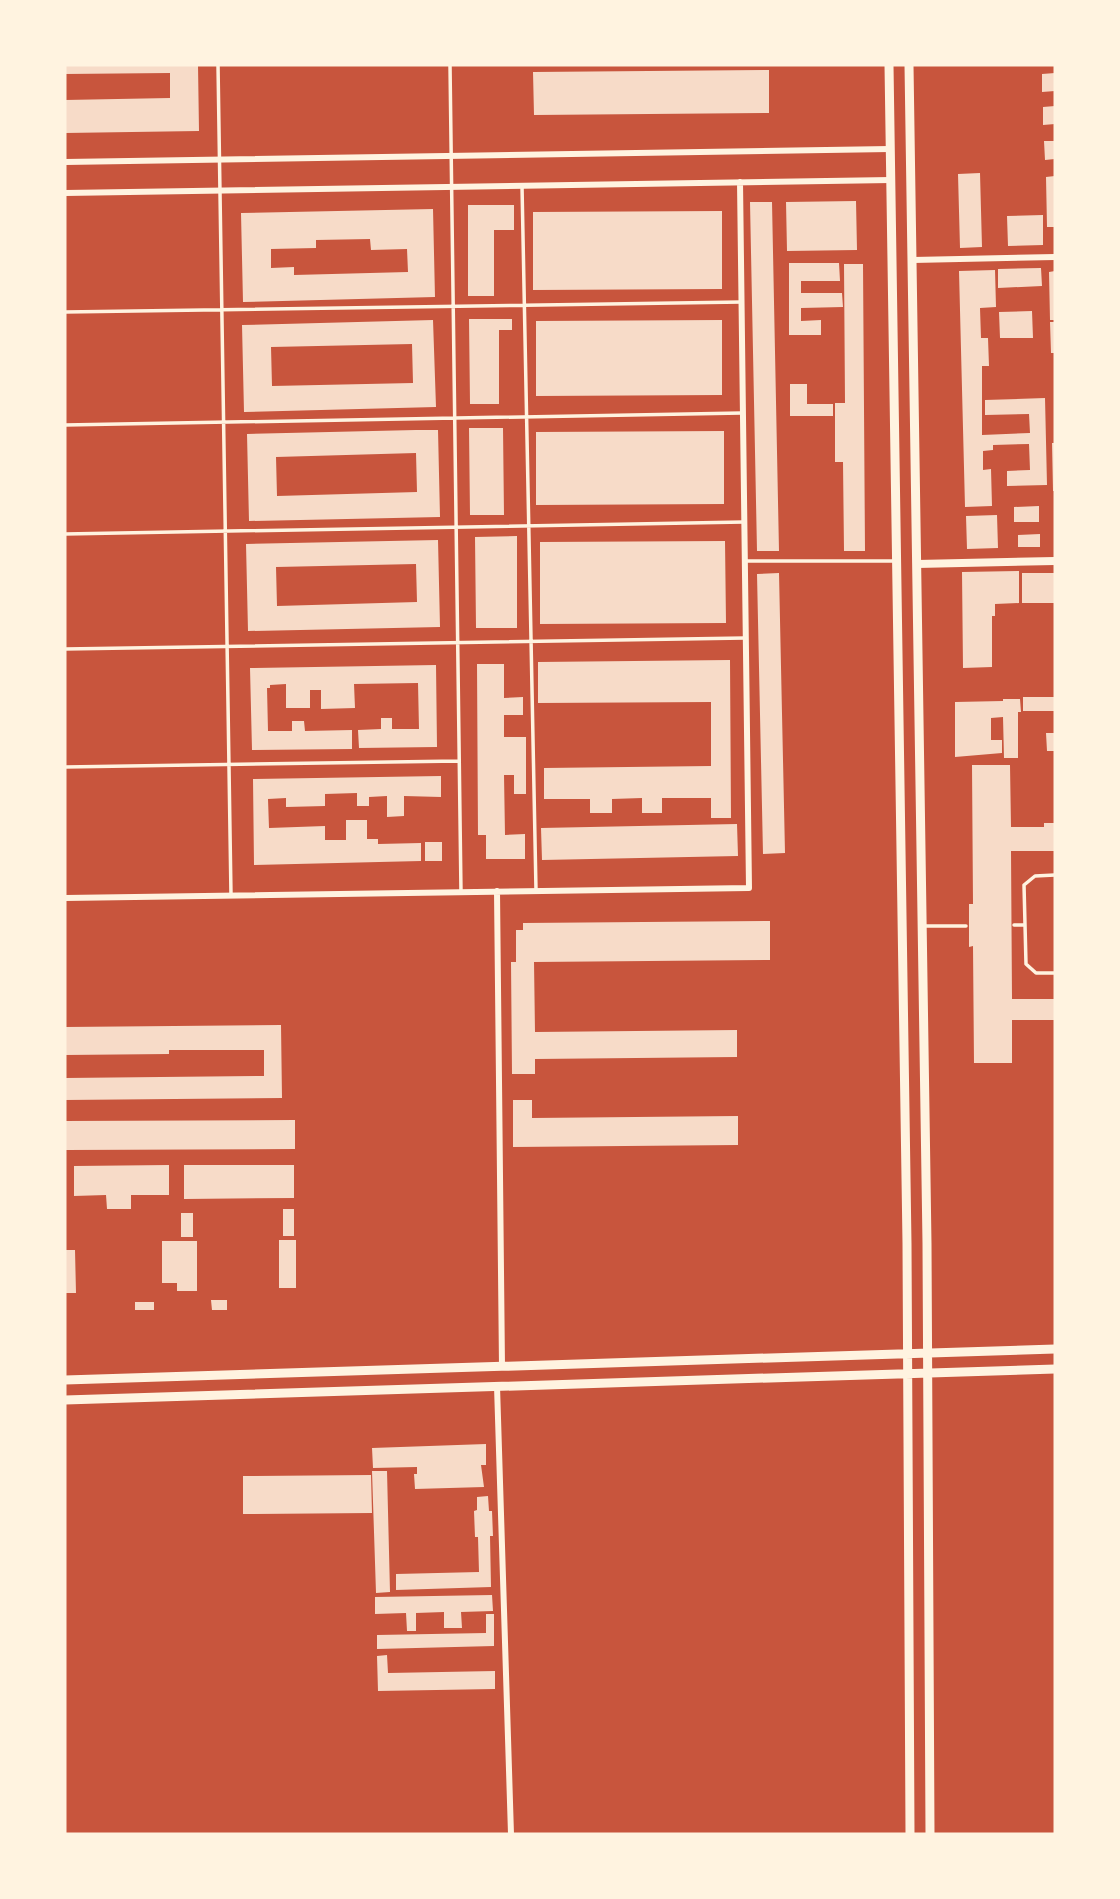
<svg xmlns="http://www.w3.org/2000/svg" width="1120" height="1899" viewBox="0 0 1120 1899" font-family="Helvetica,sans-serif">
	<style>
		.building { fill: #f7dbc8; fill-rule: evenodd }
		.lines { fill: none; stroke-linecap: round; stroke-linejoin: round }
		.service { stroke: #fff3e0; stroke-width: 3.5 }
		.minor { stroke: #fff3e0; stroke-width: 6 }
		.tertiary { stroke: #fff3e0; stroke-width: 8 }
		.secondary { stroke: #fff3e0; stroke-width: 9 }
	</style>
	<rect width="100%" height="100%" fill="#c8553d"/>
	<path class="building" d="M65,65H198L199,131L65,133V100L170,98V73L65,74Z
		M769,70V113L534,115L533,72Z
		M1055,73V91L1042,92V74Z
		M1055,106V124L1043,125V107Z
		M1044,141H1055V159L1045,160Z
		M980,173L982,247L960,248L958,174Z
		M1055,176V227H1047L1046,177Z
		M856,201L857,250L787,251L786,202Z
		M750,202H772L779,551H757Z
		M468,205H514V230H494V296H468Z
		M433,209L435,297L243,302L241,213ZM370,239L371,250L407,249L408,272L294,275V267L271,268V249L316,248V240Z
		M722,211V289L533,290V212Z
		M1043,215V245L1008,246L1007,216Z
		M789,263H839L840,281H801V293H842L843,307L801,308V321L821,320V335H789Z
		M844,264H863L865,551H844L843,462H835V403H845Z
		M1041,268L1042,286L998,288V269Z
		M995,270L996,307L980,308L981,338H988L989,366H982V435L1030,433L1029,414L985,415V400L1045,398L1047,485L1007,486V471L1030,470L1029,444L993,445V450L983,451V470L991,469L992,506L965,507L959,271Z
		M1055,271V320H1050L1049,272Z
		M1032,311L1033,338H1000L999,312Z
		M469,319H512V330H499V404H470Z
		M433,320L436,407L244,412L242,325ZM412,344L413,383L272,386L271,347Z
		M722,320V395L536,396V321Z
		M1050,322H1055V353H1051Z
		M790,384H807V404H833V416H790Z
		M469,428H503L504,515H470Z
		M416,430H438L440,517L249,521L247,434ZM416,453L417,492L277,496L276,457Z
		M724,431V504L536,505V432Z
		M1052,443H1055V491H1053Z
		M1039,506V522H1014V507Z
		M997,515L998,548L967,549L966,516Z
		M1040,534V547H1018V535Z
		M517,536V628H476L475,537Z
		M438,540L440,627L248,631L246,544ZM416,564L417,602L277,606L276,567Z
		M725,541L726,623L540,624V542Z
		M1019,571V603L995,604V616H992V667L963,668L962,572Z
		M779,573L785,853L763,854L757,574Z
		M1022,573H1055V603H1022Z
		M730,660L731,818H711V798H662V813H642V798L612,799V813H590V799H544V768L711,766V702L538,703V662Z
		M477,664H504V698L523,697V715H504V737H526V794H514V775H504L505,835L525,834V859H486V835H478Z
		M436,665L437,747L359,748L358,730L381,729V718H392V729H419L418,683L354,684L355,708L321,709V690H310V708H286V684L270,685V688H267L268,731H292V721H304L305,731L352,730V749L252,750L250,668Z
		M1023,697H1055V711H1023Z
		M1003,699H1020L1021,712H1018V758H1004L1003,717L991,718V740H1002V753L955,757V702L1003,701Z
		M1046,733H1055V751H1047Z
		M972,765H1010L1011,827H1044V823H1055V851H1011L1012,999H1055V1020H1012V1063H974L973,946L969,947V904H973Z
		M441,776V797L404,796V816L387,817V796L369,797V806H357V793L325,794V806L286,807V798L268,799L269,828L325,826V840H346V820H367V839H378V844L421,843V861L254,865L253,779Z
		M737,824L738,856L542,860L541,828Z
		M425,842H442V861H425Z
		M770,921V960L534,962L535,1032L737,1030V1057L535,1059V1074H512L511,962H516V930H523V923Z
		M281,1025L282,1098L65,1100V1078L264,1076V1050H169V1054L65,1055V1027Z
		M513,1100H532V1118L738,1116V1145L513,1147Z
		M295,1120V1149L65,1150V1121Z
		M169,1165V1195H131V1209H107L106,1195L74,1196V1166Z
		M184,1165H294V1198L184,1199Z
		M283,1209H294V1236H283Z
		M181,1213H193V1237H181Z
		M279,1240H296V1288H279Z
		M162,1241H197V1291H177V1283H162Z
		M65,1250H75L76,1293H65Z
		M211,1300H227V1310H212Z
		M135,1302H154V1310H135Z
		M486,1444V1465H481L484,1487L415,1489L414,1474H417V1467L373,1468L372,1448Z
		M372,1471H387L390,1592L376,1593Z
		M371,1475L372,1513L243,1514V1476Z
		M488,1496L489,1511H492L493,1536H490L491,1587L396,1590V1574L479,1572L478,1537H475L474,1511L477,1510V1497Z
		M492,1595L493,1611L461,1612L462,1628H444V1612L416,1613V1631H407L406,1613L375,1614V1597Z
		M486,1614H494V1646L377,1649V1635L486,1633Z
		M387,1655L388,1673L495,1671V1689L378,1691L377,1656Z"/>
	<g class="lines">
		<path class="service" d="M218,65L231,895
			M450,65L461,892
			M522,186L536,890
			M65,312L742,302
			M65,425L742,413
			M65,534L744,522
			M745,561H897
			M65,649L745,638
			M65,767L459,761
			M1055,875L1035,876L1024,885L1026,964L1036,973H1055
			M1014,925H1025
			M923,926H966"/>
		<path class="minor" d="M65,162L890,149
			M65,193L891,180
			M913,260L1055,257
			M497,891L502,1367
			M65,898L749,888L740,182
			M497,1386L511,1834"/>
		<path class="tertiary" d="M917,564L1055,561"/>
		<path class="secondary" d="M889,65L907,1243L910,1834
			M909,65L927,1243L930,1834
			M65,1380L1055,1349
			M65,1400L1055,1369"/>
	</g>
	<rect width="1120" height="1899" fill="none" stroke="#fff3e0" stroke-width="133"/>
</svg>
